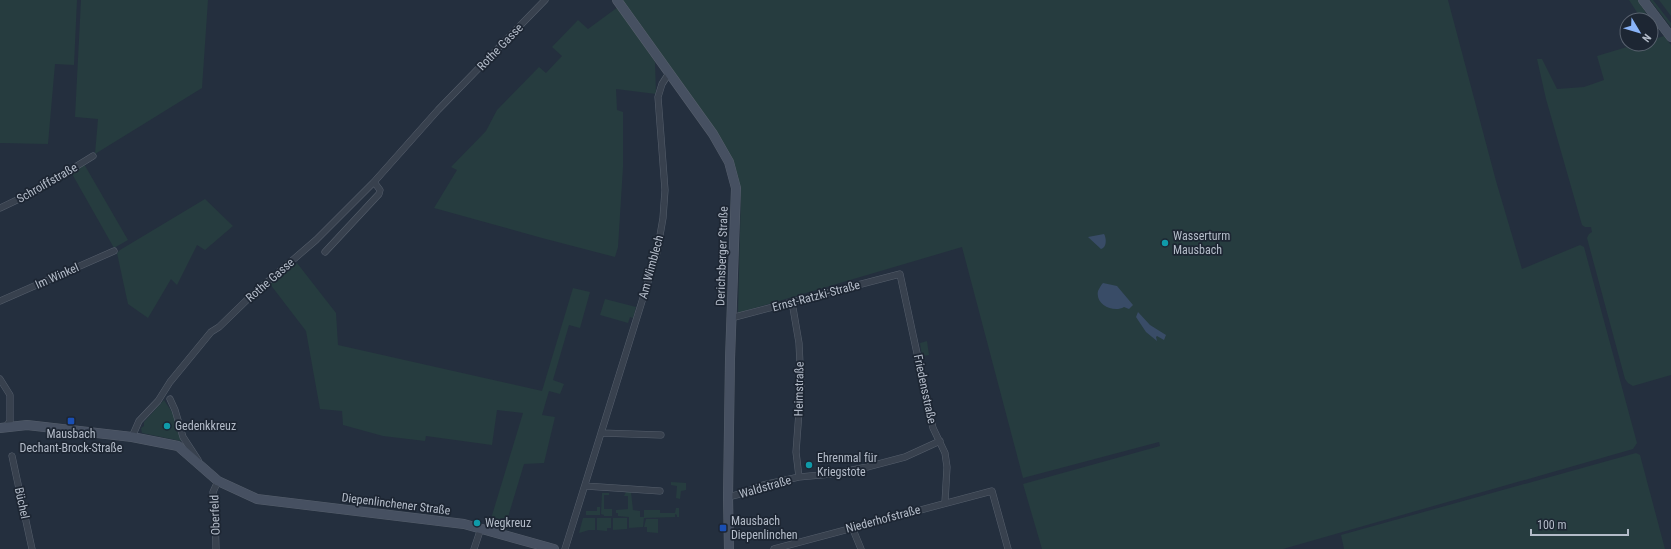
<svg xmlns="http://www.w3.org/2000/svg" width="1671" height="549" viewBox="0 0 1671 549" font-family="'Roboto Condensed',sans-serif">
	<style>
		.green { fill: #263c3f }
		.water { fill: #394c67 }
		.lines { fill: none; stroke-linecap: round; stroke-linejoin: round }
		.street-casing { stroke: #565f6c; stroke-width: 7 }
		.secondary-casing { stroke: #565f6c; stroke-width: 10 }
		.street { stroke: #38414e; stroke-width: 6 }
		.secondary { stroke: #465061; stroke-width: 9 }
		.culture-dot { fill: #0f9aa8; stroke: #1d2633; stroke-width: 1.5 }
		.transit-dot { fill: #1a4fb4; stroke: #1d2633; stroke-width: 1.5 }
		.labels { text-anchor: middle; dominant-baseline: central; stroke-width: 3.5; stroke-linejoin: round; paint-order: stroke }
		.street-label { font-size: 12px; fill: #b4bcc9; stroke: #1d2633 }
		.poi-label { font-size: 12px; fill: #b4bcc9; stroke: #1d2633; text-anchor: start }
	</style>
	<rect width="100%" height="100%" fill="#242f3e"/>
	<path class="green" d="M0,0H77L74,65L55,64L48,144L0,143Z
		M81,0H208L202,88L95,154L98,119L75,117Z
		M621,0H1448L1496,181L1522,269L1580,245L1584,247L1637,443L1633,449L1283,549H1042L1023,484L1160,446L1159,442L1023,478L962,247L738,313L741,193L738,176L732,159Z
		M1629,0H1638L1650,20H1642Z
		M1650,0H1653L1671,23V27Z
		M1659,0H1671V16Z
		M618,7L655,62L656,94L616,89L617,110L623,112V167L618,247L615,257L542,238L434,208L457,170L451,167L486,131L497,110L539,67L546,73L562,56L552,47L578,20L588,29Z
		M1664,36L1671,45V375L1633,386L1628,383L1625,379L1587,238L1589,234L1592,232L1591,227H1585L1582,225L1546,99L1537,59H1542L1557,89L1584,87L1604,80L1597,56L1637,44H1651V40Z
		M84,164L128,240L114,248L71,172Z
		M205,199L233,226L205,250L197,245L177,285L171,279L148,318L128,304L117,253L120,250Z
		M297,263L336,313L338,345L542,391L573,288L590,292L580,328L569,325L553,380L564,384L560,394L549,391L542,415L555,417L544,463L524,464L505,527L490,522L523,413L497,410L492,445L426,436L425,441L383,436L343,425L342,411L320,409L306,331L270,284Z
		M605,299L636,307L633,318L630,317L628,323L600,315Z
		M927,341L929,355L922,356L920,343Z
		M164,400L174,415L181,441L142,433L141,428L144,426V422Z
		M1636,453L1640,455L1665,549H1344L1341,535Z
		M671,482L686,483V490L681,491L680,499L676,498L677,486L671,485Z
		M626,492H631L633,510L640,511V517H644L643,527L629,528V517L618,516V513H616V510L628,509V496H624Z
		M602,493H609V495H604V509H612V516H604V515L601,514Z
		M597,507H600V515H586V511H597Z
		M676,508H679V517H677V515L675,514V517L644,518V510H660V513H675Z
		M583,518H595V530H589L579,533Z
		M597,518H611V528H607V531L597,530Z
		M613,518H627V529L613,530Z
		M646,519H658V533L647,532V527H644Z"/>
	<path class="water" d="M1104,234C1106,237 1107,245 1103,248L1101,249L1088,237Z
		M1103,283L1117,286L1133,305L1129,309L1124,307C1114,313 1095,305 1098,291C1099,289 1101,285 1103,283Z
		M1138,312L1150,325L1166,335L1164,340L1157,336L1156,337L1157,341L1146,332L1136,317Z"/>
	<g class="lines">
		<g class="street-casing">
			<path id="street" d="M0,208L38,190L93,156
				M325,252L379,194L380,190L374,182
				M0,301L114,251
				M792,302L799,343L801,385L796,452L799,477
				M731,318L900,274L933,428L945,453L947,467L945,502
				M0,379L10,395V421L6,427
				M170,399L175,410L183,437L198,460
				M601,433L661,435
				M132,437L139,421L158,401L170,382L211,332L219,327L251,296L316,240L374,182L438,110L545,0
				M12,456L32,549
				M585,486L660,491
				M728,497L744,493L763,485L799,477L832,474L867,467L905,457L940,441
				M852,527L861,549
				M216,549L215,510L213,492L218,481
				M474,549L481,528
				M565,549L657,253L663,218L665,190L658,97L662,84L669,73
				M774,549L992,491L1008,549"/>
		</g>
		<g class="secondary-casing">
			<path id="secondary" d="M617,0L713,134L729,162L736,188L730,359L728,497L729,549
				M1643,0L1671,37
				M0,428L27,425L132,437L178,446L218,481L257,499L464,524L554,549"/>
		</g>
		<use href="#street" class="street"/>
		<use href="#secondary" class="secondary"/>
	</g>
	<g class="culture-dot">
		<circle cx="1165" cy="243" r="4"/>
		<circle cx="167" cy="426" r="4"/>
		<circle cx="809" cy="465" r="4"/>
		<circle cx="477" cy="523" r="4"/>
	</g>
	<g class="transit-dot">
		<rect x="67" y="417" width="8" height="8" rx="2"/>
		<rect x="719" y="524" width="8" height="8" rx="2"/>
	</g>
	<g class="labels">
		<g class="street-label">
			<text transform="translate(500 47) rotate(-46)">Rothe Gasse</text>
			<text transform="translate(47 183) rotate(-30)">Schroiffstraße</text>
			<text transform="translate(722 256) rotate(-88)">Derichsberger Straße</text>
			<text transform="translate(651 267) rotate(-75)">Am Wimblech</text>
			<text transform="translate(57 276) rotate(-24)">Im Winkel</text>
			<text transform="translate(270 280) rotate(-41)">Rothe Gasse</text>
			<text transform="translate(816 296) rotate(-15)">Ernst-Ratzki-Straße</text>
			<text transform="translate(799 389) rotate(-89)">Heimstraße</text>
			<text transform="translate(925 389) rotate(78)">Friedensstraße</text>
			<text transform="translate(765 487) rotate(-16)">Waldstraße</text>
			<text transform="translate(22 503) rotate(78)">Büchel</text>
			<text transform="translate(396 504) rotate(7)">Diepenlinchener Straße</text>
			<text transform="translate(215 515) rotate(-92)">Oberfeld</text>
			<text transform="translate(883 519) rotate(-15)">Niederhofstraße</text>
		</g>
		<g class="poi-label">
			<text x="1173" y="236">Wasserturm<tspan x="1173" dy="14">Mausbach</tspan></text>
			<text x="175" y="426">Gedenkkreuz</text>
			<text x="71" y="434" text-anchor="middle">Mausbach<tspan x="71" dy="14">Dechant-Brock-Straße</tspan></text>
			<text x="817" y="458">Ehrenmal für<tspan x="817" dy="14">Kriegstote</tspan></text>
			<text x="731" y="521">Mausbach<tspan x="731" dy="14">Diepenlinchen</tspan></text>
			<text x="485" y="523">Wegkreuz</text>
		</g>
	</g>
	<g transform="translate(1639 32) rotate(128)"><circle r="19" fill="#1d2633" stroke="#59626f"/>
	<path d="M0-3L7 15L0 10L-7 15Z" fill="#8ab4f8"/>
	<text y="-6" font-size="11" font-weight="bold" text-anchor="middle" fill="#b4bcc9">N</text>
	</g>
	<path d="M1531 529v6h97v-6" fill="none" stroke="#b4bcc9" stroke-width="2"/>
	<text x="1537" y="529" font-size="12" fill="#b4bcc9" stroke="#1d2633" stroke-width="3" paint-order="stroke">100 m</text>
</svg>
